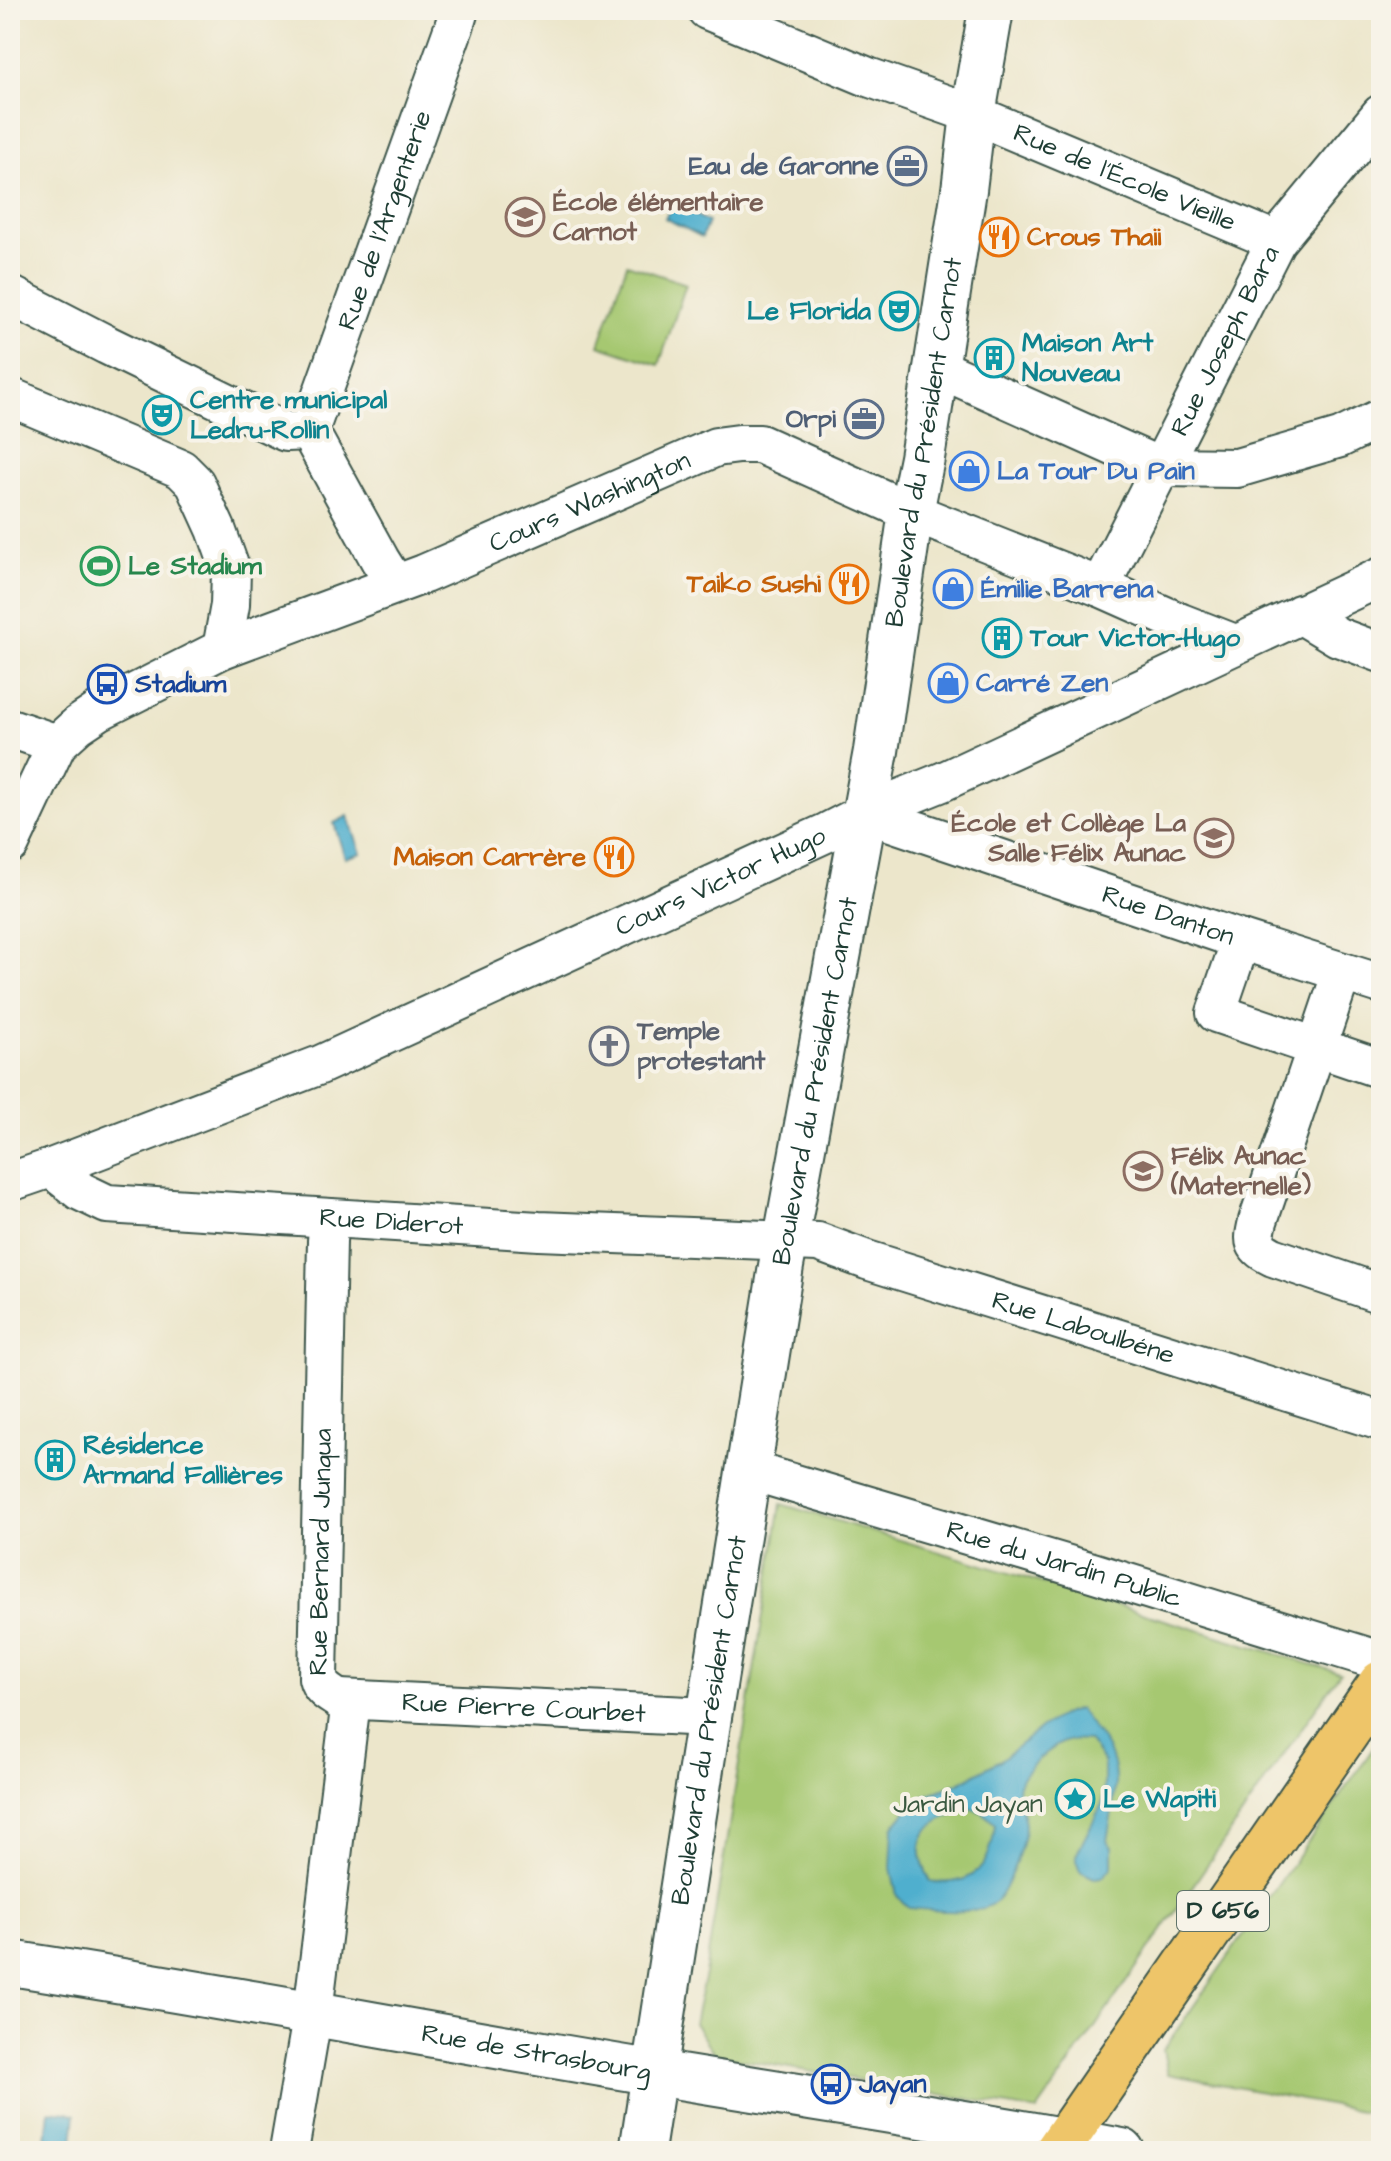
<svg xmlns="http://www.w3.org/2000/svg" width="1391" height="2161" viewBox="0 0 1391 2161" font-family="'Architects Daughter',sans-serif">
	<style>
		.green { fill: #a6c871; stroke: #628252; stroke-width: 2 }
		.water { fill: #4fafce; stroke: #377681; stroke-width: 2; fill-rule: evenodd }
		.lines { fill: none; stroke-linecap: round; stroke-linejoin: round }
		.minor-casing { stroke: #3e564b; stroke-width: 42 }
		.tertiary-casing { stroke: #3e564b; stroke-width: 48 }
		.primary-casing { stroke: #3e564b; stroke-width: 48 }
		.minor { stroke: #fff; stroke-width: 38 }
		.tertiary { stroke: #fff; stroke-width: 44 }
		.primary { stroke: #eec569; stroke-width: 44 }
		.labels { text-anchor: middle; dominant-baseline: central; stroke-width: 8; stroke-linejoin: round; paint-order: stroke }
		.shield { fill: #f7f3e8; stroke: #60746a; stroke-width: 2 }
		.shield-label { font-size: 24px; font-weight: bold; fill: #1f3d34 }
		.service-label { font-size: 26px; font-weight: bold; fill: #4e5e75; stroke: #f7f3e8; text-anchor: end }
		.street-label { font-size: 26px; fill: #1f3d34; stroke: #f7f3e8 }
		.education-label { font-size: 26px; font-weight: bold; fill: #785e54; stroke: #f7f3e8; text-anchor: start }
		.food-label { font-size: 26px; font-weight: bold; fill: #c56008; stroke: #f7f3e8; text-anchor: end }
		.culture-label { font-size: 26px; font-weight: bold; fill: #0d838f; stroke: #f7f3e8; text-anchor: start }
		.shop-label { font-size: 26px; font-weight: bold; fill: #366cbe; stroke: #f7f3e8; text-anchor: start }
		.leisure-label { font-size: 26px; font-weight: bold; fill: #27864d; stroke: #f7f3e8; text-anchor: start }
		.transit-label { font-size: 26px; font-weight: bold; fill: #164399; stroke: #f7f3e8; text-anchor: start }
		.worship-label { font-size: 26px; font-weight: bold; fill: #5b616d; stroke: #f7f3e8; text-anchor: start }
		.park-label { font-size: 26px; fill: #3a5940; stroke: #f7f3e8 }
	</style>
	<rect width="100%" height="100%" fill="#f7f3e8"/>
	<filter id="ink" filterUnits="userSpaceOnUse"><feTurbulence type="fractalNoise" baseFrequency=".0125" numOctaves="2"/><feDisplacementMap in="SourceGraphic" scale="16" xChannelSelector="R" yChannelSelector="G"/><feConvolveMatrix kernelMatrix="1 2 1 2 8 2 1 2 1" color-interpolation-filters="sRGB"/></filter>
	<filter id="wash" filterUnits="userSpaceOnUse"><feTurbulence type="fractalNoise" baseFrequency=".006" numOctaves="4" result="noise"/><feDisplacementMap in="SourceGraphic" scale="32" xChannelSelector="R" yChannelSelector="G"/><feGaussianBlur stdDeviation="1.8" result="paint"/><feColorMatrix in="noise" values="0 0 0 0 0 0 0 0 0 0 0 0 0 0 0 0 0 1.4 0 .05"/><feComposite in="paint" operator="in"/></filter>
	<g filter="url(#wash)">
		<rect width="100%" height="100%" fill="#ece6cb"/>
		<path class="green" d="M627,264L686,284L659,365L599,345Z
			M781,1504L1340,1673L1037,2111L715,2055L694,2023L705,1974Z
			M1381,1737V2115L1168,2074L1163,2050Z"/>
		<path class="water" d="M674,203L708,222L702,237L665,218Z
			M348,816L361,853L345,858L334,823Z
			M1079,1709C1088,1722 1098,1733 1106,1746C1123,1776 1112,1808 1107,1841L1112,1847V1867L1103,1877L1094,1878L1080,1871L1076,1860L1078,1851L1102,1804L1104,1788V1762L1088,1740C1080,1739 1072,1739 1064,1742C1050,1748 1024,1770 1019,1784C1015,1798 1025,1813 1025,1827C1024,1844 1007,1891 995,1902C976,1917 931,1910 909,1908L897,1896L891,1868L893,1827L911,1805L929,1794L957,1784L1001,1760L1042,1727L1064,1714ZM969,1808L982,1812L995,1824C991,1866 976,1886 931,1882C907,1838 926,1822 969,1808Z
			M49,2111L76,2114L72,2151H45Z"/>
	</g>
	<g filter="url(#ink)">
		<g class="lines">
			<g class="minor-casing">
				<g id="minor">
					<path id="s1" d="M707,10L868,77L973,114L1276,241"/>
					<path d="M10,295L107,345L286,432L309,431"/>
					<path d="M936,367L1160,467L1237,468L1340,438L1381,418"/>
					<path d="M10,397L181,469L195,483L216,529L231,571L230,605L222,649"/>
					<path id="s2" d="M309,431L454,27L459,10"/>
					<path d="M309,431L380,560L395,584"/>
					<path id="s3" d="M1100,587L1276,241L1381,114"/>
					<path d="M1300,614L1338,637L1381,653"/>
					<path d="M10,728L57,744"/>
					<path id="s4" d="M865,813L1241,940L1381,984"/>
					<path id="s5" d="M10,844L57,744L78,725L99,711L222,649L424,574L716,447L739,444H760L911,512L1100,587L1181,623L1235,644"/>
					<path d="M1241,940L1216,1013L1381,1069"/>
					<path d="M1342,972L1258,1221C1253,1243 1252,1246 1273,1257L1381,1294"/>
					<path id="s6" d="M51,1168L80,1191L107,1204L539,1231L818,1242L867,1260L1381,1421"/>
					<path id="s7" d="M10,1182L51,1168L320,1065L828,832L865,813L942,782L1381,577"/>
					<path id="s8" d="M748,1470L1092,1572L1381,1661"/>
					<path id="s9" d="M340,1699L709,1717"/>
					<path id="s10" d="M289,2151L313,2012L350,1709C340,1696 322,1695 318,1678L327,1241L329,1218"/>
				</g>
			</g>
			<g class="tertiary-casing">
				<g id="tertiary">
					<path id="s11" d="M10,1963C226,1996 440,2038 656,2073C811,2099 967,2121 1122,2151"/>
					<path id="s12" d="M642,2151L709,1717L781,1266L876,751L911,512L922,458L964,190L973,114L991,10"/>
				</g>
			</g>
			<g class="primary-casing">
				<path id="primary" d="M1057,2151L1381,1683"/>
			</g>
			<use href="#minor" class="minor"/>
			<use href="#tertiary" class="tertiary"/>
			<use href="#primary" class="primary"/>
		</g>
	</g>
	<defs>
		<g id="office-ring" transform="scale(2)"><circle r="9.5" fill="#f7f3e8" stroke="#5c6f8a" stroke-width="1.5"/><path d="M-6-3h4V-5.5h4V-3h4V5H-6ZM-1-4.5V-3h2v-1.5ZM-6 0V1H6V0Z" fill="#5c6f8a"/></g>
		<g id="school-ring" transform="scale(2)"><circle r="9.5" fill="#f7f3e8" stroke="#8d6e63" stroke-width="1.5"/><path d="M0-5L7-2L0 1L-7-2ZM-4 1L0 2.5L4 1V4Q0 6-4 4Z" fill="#8d6e63"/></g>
		<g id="restaurant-ring" transform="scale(2)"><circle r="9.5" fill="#f7f3e8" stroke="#e8710a" stroke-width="1.5"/><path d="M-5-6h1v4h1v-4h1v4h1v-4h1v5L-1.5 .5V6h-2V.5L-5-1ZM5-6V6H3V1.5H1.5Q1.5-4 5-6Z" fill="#e8710a"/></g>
		<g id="theatre-ring" transform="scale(2)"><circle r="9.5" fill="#f7f3e8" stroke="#0f9aa8" stroke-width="1.5"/><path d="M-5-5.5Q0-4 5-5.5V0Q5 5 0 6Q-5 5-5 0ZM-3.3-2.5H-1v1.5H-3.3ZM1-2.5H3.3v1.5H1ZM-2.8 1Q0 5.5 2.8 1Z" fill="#0f9aa8"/></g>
		<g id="building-ring" transform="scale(2)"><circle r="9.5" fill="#f7f3e8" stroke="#0f9aa8" stroke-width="1.5"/><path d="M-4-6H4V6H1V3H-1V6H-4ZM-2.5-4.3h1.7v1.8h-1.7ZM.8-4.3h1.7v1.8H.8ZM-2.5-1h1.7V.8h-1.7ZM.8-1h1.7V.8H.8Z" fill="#0f9aa8"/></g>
		<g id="shop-ring" transform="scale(2)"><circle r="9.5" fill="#f7f3e8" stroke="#3f7fe0" stroke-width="1.5"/><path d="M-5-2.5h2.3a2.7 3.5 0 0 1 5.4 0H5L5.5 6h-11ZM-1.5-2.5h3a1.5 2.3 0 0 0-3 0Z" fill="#3f7fe0"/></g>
		<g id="stadium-ring" transform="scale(2)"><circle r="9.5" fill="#f7f3e8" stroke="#2e9e5b" stroke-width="1.5"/><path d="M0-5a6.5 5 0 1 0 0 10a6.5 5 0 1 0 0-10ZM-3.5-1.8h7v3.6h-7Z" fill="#2e9e5b"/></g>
		<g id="bus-ring" transform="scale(2)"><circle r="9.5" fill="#f7f3e8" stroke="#1a4fb4" stroke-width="1.5"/><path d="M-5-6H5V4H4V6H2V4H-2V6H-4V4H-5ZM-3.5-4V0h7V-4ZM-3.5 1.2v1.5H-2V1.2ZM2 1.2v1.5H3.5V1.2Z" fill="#1a4fb4"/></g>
		<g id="church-ring" transform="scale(2)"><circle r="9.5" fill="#f7f3e8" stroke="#6b7280" stroke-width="1.5"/><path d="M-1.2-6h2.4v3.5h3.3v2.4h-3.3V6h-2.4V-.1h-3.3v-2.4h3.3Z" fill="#6b7280"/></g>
		<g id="sight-ring" transform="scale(2)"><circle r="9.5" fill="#f7f3e8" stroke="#0f9aa8" stroke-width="1.5"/><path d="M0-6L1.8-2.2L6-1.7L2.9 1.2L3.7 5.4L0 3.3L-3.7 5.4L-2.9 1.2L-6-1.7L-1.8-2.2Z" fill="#0f9aa8"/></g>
	</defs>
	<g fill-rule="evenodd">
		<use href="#office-ring" x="907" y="166"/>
		<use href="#school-ring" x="525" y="217"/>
		<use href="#restaurant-ring" x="999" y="237"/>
		<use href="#theatre-ring" x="899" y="311"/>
		<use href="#building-ring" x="994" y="358"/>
		<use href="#theatre-ring" x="162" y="415"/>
		<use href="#office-ring" x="864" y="419"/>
		<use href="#shop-ring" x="969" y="471"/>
		<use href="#stadium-ring" x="100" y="566"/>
		<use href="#restaurant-ring" x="849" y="584"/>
		<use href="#shop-ring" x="953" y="589"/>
		<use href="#building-ring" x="1002" y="638"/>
		<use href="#shop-ring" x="948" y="683"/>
		<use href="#bus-ring" x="107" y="684"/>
		<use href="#school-ring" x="1214" y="838"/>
		<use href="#restaurant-ring" x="614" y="857"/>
		<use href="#church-ring" x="609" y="1046"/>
		<use href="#school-ring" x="1143" y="1171"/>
		<use href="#building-ring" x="55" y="1460"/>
		<use href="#sight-ring" x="1075" y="1799"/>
		<use href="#bus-ring" x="831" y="2084"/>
	</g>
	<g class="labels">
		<rect class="shield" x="1177" y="1891" width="92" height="40" rx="6"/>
		<g class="shield-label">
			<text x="1223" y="1911">D 656</text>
		</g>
		<g class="service-label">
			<text x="879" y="166">Eau de Garonne</text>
			<text x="836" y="419">Orpi</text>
		</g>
		<g class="street-label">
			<text stroke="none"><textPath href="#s1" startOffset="450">Rue de l'École Vieille</textPath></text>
			<text stroke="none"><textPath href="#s2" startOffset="224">Rue de l'Argenterie</textPath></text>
			<text stroke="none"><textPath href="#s3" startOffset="276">Rue Joseph Bara</textPath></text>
			<text stroke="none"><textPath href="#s12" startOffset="1732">Boulevard du Président Carnot</textPath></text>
			<text stroke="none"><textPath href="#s5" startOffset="698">Cours Washington</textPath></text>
			<text stroke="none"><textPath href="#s7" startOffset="772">Cours Victor Hugo</textPath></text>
			<text stroke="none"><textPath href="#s4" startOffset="320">Rue Danton</textPath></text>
			<text stroke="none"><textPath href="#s12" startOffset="1084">Boulevard du Président Carnot</textPath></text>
			<text stroke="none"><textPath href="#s6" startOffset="352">Rue Diderot</textPath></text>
			<text stroke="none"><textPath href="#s6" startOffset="1058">Rue Laboulbéne</textPath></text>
			<text stroke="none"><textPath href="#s10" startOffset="618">Rue Bernard Junqua</textPath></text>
			<text stroke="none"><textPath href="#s8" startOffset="330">Rue du Jardin Public</textPath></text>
			<text stroke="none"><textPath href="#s9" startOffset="184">Rue Pierre Courbet</textPath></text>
			<text stroke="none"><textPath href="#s12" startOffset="436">Boulevard du Président Carnot</textPath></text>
			<text stroke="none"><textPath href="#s11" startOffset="534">Rue de Strasbourg</textPath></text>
		</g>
		<g class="education-label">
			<text x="553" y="202">École élémentaire<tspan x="553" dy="30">Carnot</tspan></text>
			<text x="1186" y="823" text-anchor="end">École et Collège La<tspan x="1186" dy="30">Salle Félix Aunac</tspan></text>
			<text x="1171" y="1156">Félix Aunac<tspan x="1171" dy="30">(Maternelle)</tspan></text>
		</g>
		<g class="food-label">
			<text x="1027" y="237" text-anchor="start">Crous Thaii</text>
			<text x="821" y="584">Taiko Sushi</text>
			<text x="586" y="857">Maison Carrère</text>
		</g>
		<g class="culture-label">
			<text x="871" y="311" text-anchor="end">Le Florida</text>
			<text x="1022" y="343">Maison Art<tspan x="1022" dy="30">Nouveau</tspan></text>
			<text x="190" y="400">Centre municipal<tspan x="190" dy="30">Ledru-Rollin</tspan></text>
			<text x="1030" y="638">Tour Victor-Hugo</text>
			<text x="83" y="1445">Résidence<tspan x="83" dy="30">Armand Fallières</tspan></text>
			<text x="1103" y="1799">Le Wapiti</text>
		</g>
		<g class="shop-label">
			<text x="997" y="471">La Tour Du Pain</text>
			<text x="981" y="589">Émilie Barrena</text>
			<text x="976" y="683">Carré Zen</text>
		</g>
		<g class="leisure-label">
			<text x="128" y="566">Le Stadium</text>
		</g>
		<g class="transit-label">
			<text x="135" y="684">Stadium</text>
			<text x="859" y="2084">Jayan</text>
		</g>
		<g class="worship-label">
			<text x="637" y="1031">Temple<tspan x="637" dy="30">protestant</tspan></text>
		</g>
		<g class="park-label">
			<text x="968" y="1804">Jardin Jayan</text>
		</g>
	</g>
	<rect width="1391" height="2161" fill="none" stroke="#f7f3e8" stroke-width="40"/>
</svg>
